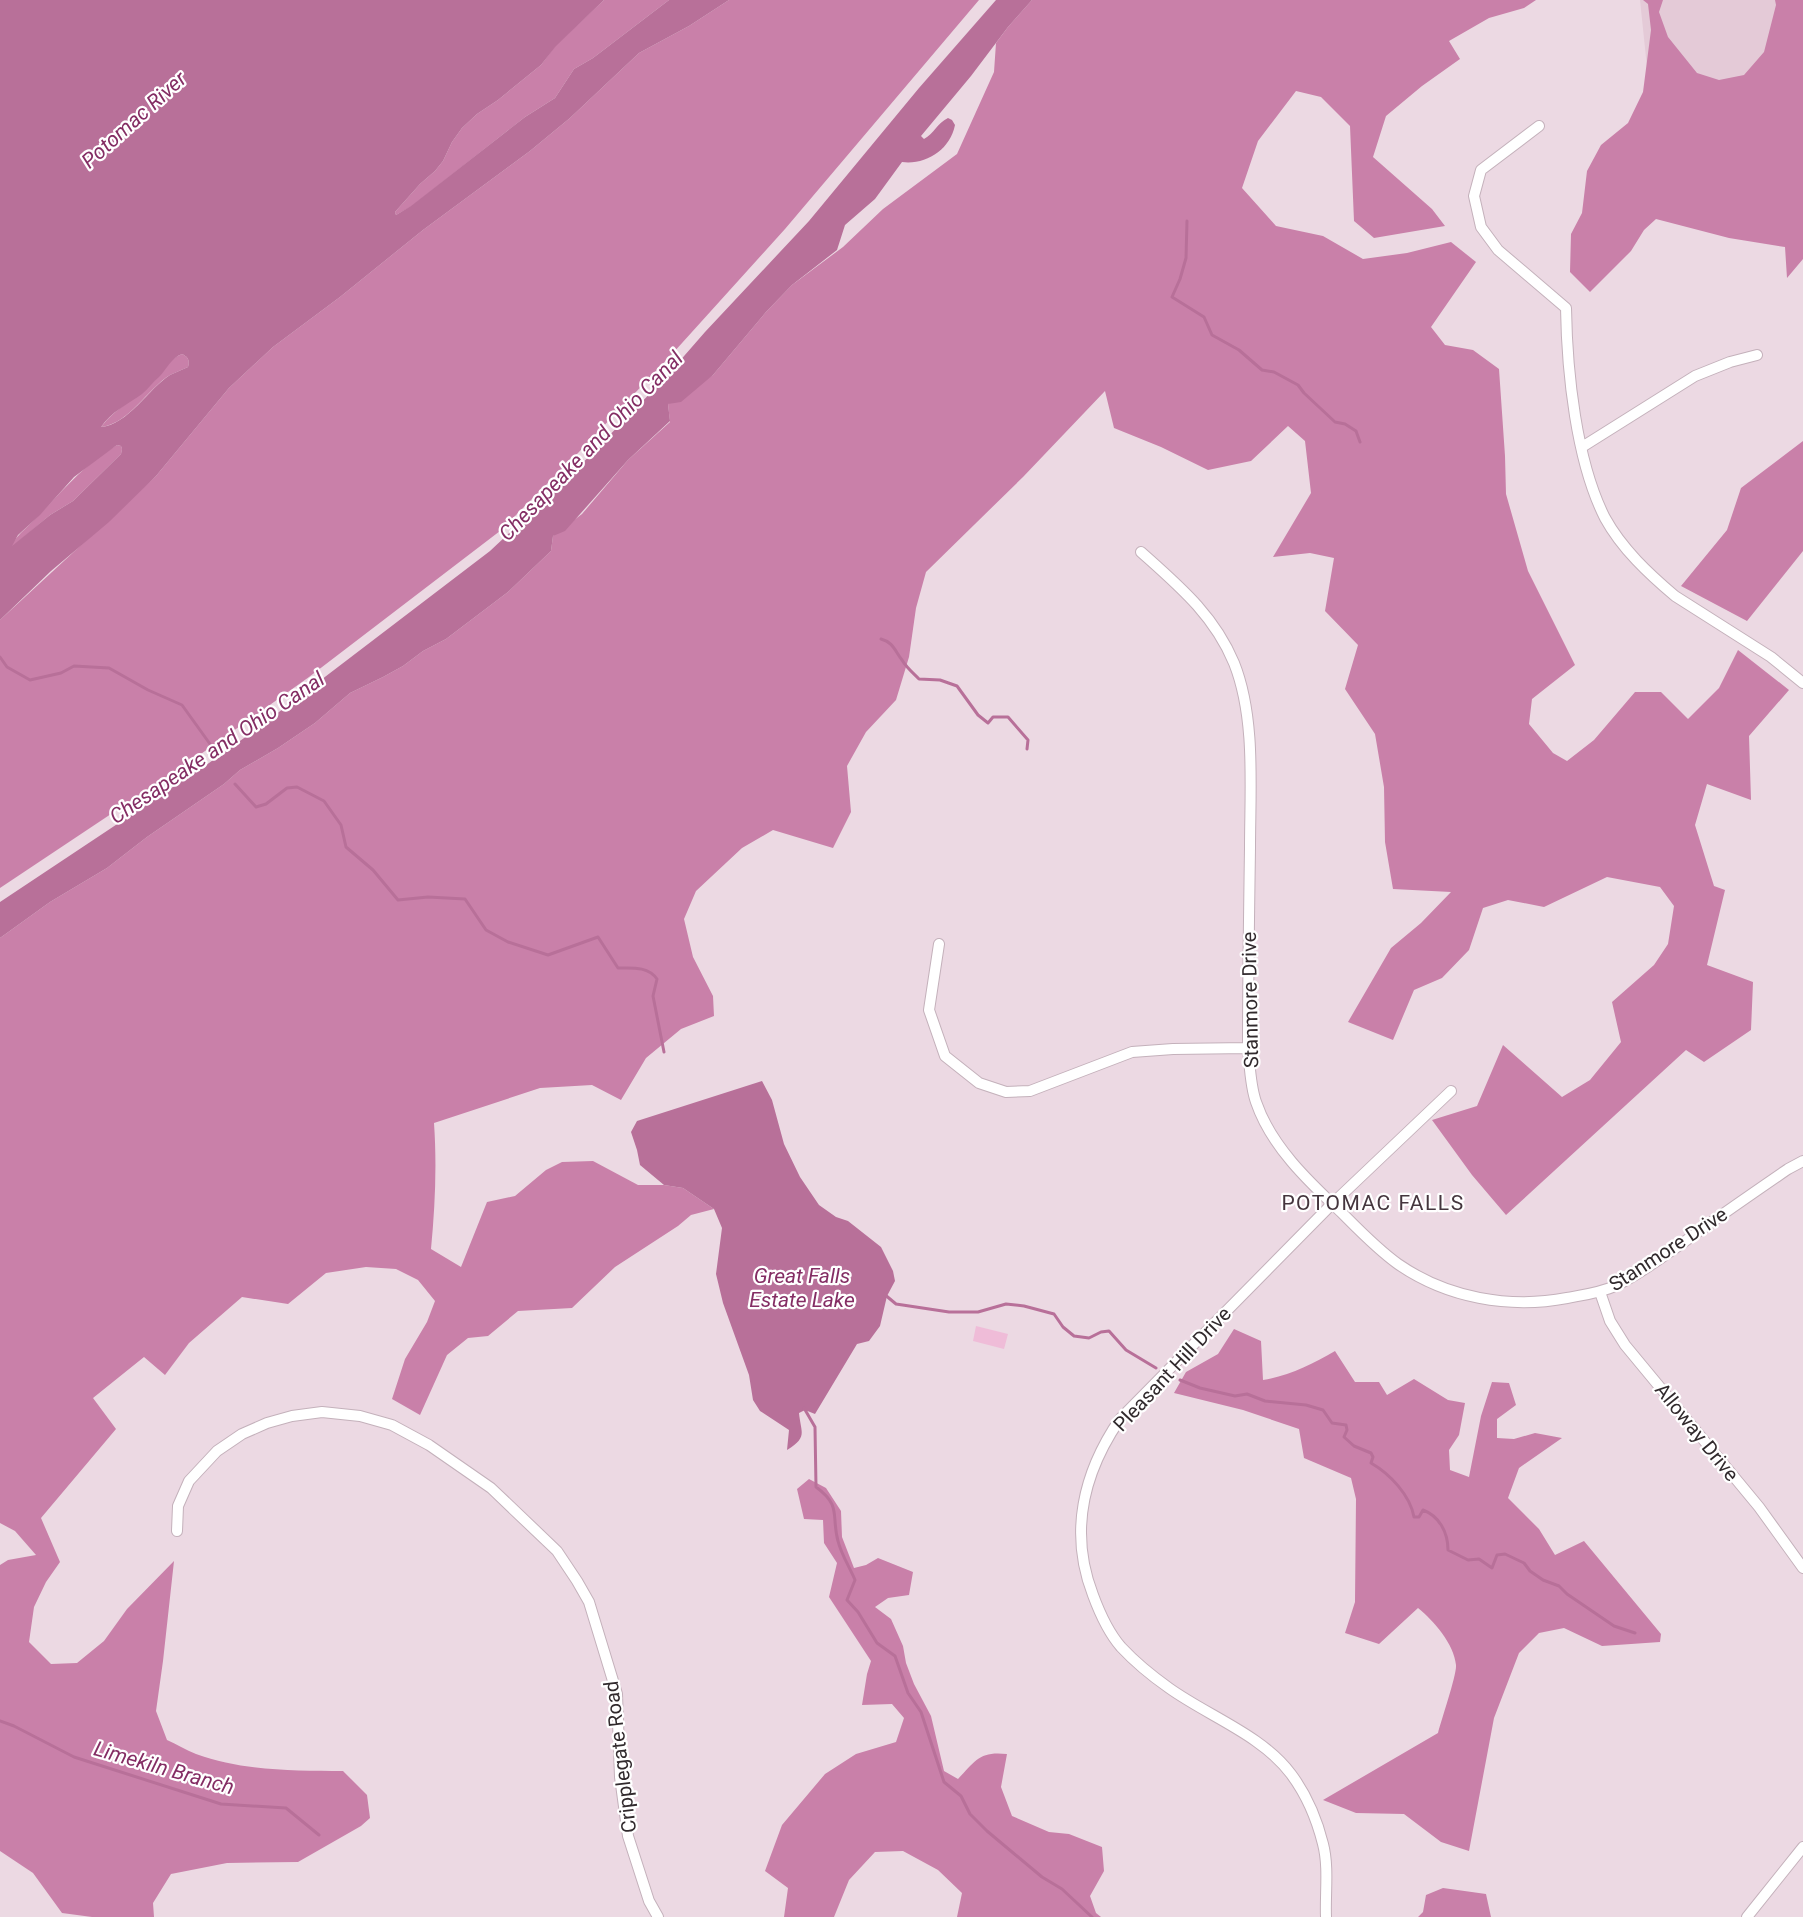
<svg xmlns="http://www.w3.org/2000/svg" width="1803" height="1917" viewBox="0 0 1803 1917" font-family="Roboto,sans-serif">
	<style>
		.built { fill: #e4cad7 }
		.green { fill: #efbcd8 }
		.forest { fill: #c980a9 }
		.water { fill: #b87099; fill-rule: evenodd }
		.lines { fill: none; stroke-linecap: round; stroke-linejoin: round }
		.stream { stroke: #b87099; stroke-width: 3 }
		.street-casing { stroke: #c4b1bb; stroke-width: 12 }
		.street { stroke: #fff; stroke-width: 10 }
		.labels { text-anchor: middle; dominant-baseline: central; stroke-width: 4.5; stroke-linejoin: round; paint-order: stroke }
		.street-label { font-size: 20px; fill: #312a2d; stroke: #fff }
		.water-label { font-size: 21px; font-style: italic; fill: #842d64; stroke: #fff }
		.neighbourhood-label { font-size: 21px; letter-spacing: 1.5px; fill: #45363e; stroke: #fff }
	</style>
	<rect width="100%" height="100%" fill="#ecd9e3"/>
	<path class="built" d="M1640,0H1793L1763,135L1652,115Z"/>
	<path class="green" d="M976,1326L1008,1334L1004,1349L973,1341Z"/>
	<path class="forest" d="M604,0H669L593,58L574,69L555,98L525,117L412,206L396,215L395,212L420,184L435,171L443,161L452,142L462,128L477,114L498,100L541,65L556,45Z
		M729,0H979L785,229L673,353L578,453L500,531L309,677L198,756L0,888V620L156,476L229,388L273,347L340,297L423,230L530,151L570,118L639,53L689,26Z
		M1032,0H1536L1524,8L1489,18L1449,41L1460,59L1422,86L1386,116L1373,157L1432,209L1445,226L1374,238L1354,221L1350,126L1321,97L1296,91L1258,141L1242,188L1276,226L1323,236L1363,259L1407,253L1451,242L1476,262L1431,327L1445,345L1473,350L1499,369L1505,456L1506,494L1528,571L1575,665L1532,699L1529,724L1553,753L1567,761L1594,740L1635,692H1661L1688,719L1719,688L1738,650L1789,690L1749,736L1751,800L1707,784L1695,825L1714,886L1725,890L1707,965L1753,982L1751,1030L1704,1062L1686,1050L1506,1215L1472,1175L1432,1120L1477,1106L1503,1045L1562,1097L1590,1080L1621,1042L1612,1002L1654,965L1668,944L1674,906L1660,887L1607,877L1544,907L1508,900L1483,908L1469,950L1442,978L1414,990L1393,1040L1348,1022L1391,948L1421,923L1451,892L1393,889L1385,842L1384,787L1375,734L1345,689L1358,645L1325,611L1334,558L1310,553L1273,557L1311,493L1305,441L1288,426L1251,461L1208,470L1161,447L1114,428L1105,391L1023,477L926,572L916,608L909,657L896,700L866,732L847,766L851,812L833,848L773,830L742,848L696,891L684,919L693,957L713,996L714,1016L681,1029L646,1058L621,1100L592,1085L540,1088L434,1123C437,1166 435,1207 431,1249L461,1267L487,1202L515,1196L546,1170L562,1162L593,1161L638,1185H664L683,1188L714,1209L691,1215L678,1226L615,1267L572,1308L518,1311L488,1336L468,1338L447,1355L420,1415L392,1399L405,1359L427,1322L435,1301L418,1280L396,1269L366,1267L326,1273L288,1304L242,1297L189,1343L165,1375L144,1357L93,1398L116,1429L41,1518L60,1562L46,1582L34,1607L29,1642L51,1664L77,1663L104,1641L127,1609L174,1561L163,1661L156,1711L167,1740C176,1744 186,1750 196,1754C243,1771 294,1771 343,1771L367,1795L370,1818L361,1826L298,1862L227,1863L171,1874L153,1903L154,1917H92L62,1913L33,1873L0,1851V1565L8,1560L36,1555L15,1531L0,1523V938L50,902L107,868L147,837L224,784L240,770L278,748L315,723L350,693L383,677L403,666L423,651L446,639L508,592L551,551L553,536L582,514L628,460L670,422L668,404L713,375L766,312L792,285L843,247L883,209L957,154L994,72L996,43L1008,27Z
		M1643,0H1663L1659,12L1668,37L1697,73L1719,80L1744,75L1764,52L1776,5L1775,0H1803V259L1787,278L1785,247L1729,238L1656,219L1644,230L1631,251L1590,292L1570,272L1571,234L1582,213L1587,171L1601,145L1628,123L1643,92L1651,30L1648,4Z
		M182,354C188,357 190,360 188,367C182,370 176,372 170,375C147,389 130,423 101,427C115,408 139,397 155,380C164,371 170,358 182,354Z
		M1803,441V551L1747,621L1681,586L1727,530L1741,488Z
		M117,445L121,446L122,449L121,454L73,501L50,515L12,547L11,545C19,533 30,525 40,514C65,488 85,464 117,445Z
		M1234,1329L1261,1341L1263,1380C1289,1376 1312,1364 1335,1351L1355,1382H1379L1387,1395L1414,1379L1448,1400L1465,1403L1459,1435L1449,1450L1450,1470L1469,1477L1481,1416L1492,1382L1509,1383L1516,1405L1497,1419V1438L1514,1439L1535,1433L1562,1438L1519,1468L1508,1498L1539,1529L1555,1555L1584,1541L1661,1634L1660,1642L1602,1646L1564,1628L1539,1633L1519,1653L1494,1718L1469,1851L1441,1842L1404,1814L1356,1813L1323,1800L1438,1733C1441,1721 1457,1674 1456,1665C1454,1644 1434,1621 1418,1608L1379,1644L1345,1633L1355,1602L1356,1499L1351,1478L1304,1458L1299,1429L1243,1410L1174,1393L1186,1372L1218,1354Z
		M809,1479L826,1488L841,1511L842,1537L854,1568L866,1565L878,1558L913,1572L909,1595L888,1598L875,1607L891,1619L903,1646L906,1663L914,1684L931,1716L944,1771L958,1779C976,1760 980,1751 1007,1754L1001,1787L1012,1816L1049,1832L1069,1834L1102,1847L1104,1871L1090,1896L1096,1913L1101,1917H957L962,1893L938,1870L903,1851L875,1852L849,1880L834,1917H784L788,1888L765,1871L782,1825L825,1774L856,1754L896,1742L904,1718L892,1704L862,1705L867,1674L871,1661L829,1597L837,1563L824,1543L823,1520L804,1519L797,1489Z
		M1443,1888L1486,1894L1491,1917H1418L1423,1912L1426,1895Z"/>
	<path class="water" d="M0,0H604L556,46L541,65L498,100L477,114L462,128L452,142L443,161L435,171L420,184L395,212L396,215L411,206L525,117L555,98L574,69L593,58L669,0H729L689,26L639,53L570,118L530,151L423,230L340,297L273,347L229,388L156,476L109,522L51,571L0,620ZM182,354C188,357 190,360 188,367C182,370 176,372 170,375C149,388 128,425 101,427C111,412 128,404 142,394C148,389 153,382 159,377C167,369 171,358 182,354ZM117,445L121,446L122,449L121,454L73,501L50,515L12,546L18,535L40,515L74,477Z
		M996,0H1032L1008,27L971,76L921,136L924,139C934,134 937,123 948,118L952,120L955,125C950,150 926,165 902,162L875,199L845,225L837,250L792,285L766,312L713,375L681,402L668,404L670,421L628,460L565,531L553,536L551,551L508,592L446,639L423,651L403,666L383,677L350,693L315,723L278,748L240,770L224,784L147,837L107,868L50,902L0,938V902L209,763L258,728L490,551L568,478L664,379L705,332L809,221L919,88Z
		M762,1081L772,1100L784,1144L800,1177L819,1205L836,1217L848,1221L881,1247L893,1271L895,1281L887,1296L880,1326L869,1341L857,1344L815,1414L805,1410L799,1413C801,1433 808,1437 787,1450L789,1430L760,1411L753,1400L749,1375L723,1303L716,1274L722,1228L714,1209L683,1188L664,1185L640,1165L637,1150L631,1132L637,1121Z"/>
	<g class="lines">
		<path class="stream" d="M1187,221L1186,258L1180,279L1172,297L1204,317L1212,335L1239,350L1262,370L1274,372L1298,385L1304,393L1335,422L1345,424L1356,431L1360,442
			M881,639C893,642 895,651 902,660C906,667 913,673 919,679L940,680L957,686L978,715L988,723L993,717H1008L1028,740L1027,749
			M0,657L7,667L30,680L61,673L74,666L109,668L148,690L182,705L210,744
			M235,784L256,807L266,804L287,788L297,787L324,801L341,825L346,847L373,870L398,900L428,897L465,899L486,930L508,942L548,955L598,937L618,968C632,968 648,966 657,979L653,996L664,1052
			M884,1294L896,1304L949,1312H978L1006,1304L1024,1306L1054,1314L1063,1327L1074,1336L1089,1338L1101,1332L1109,1331L1126,1350L1156,1368
			M1180,1380L1200,1388L1235,1396L1247,1394L1265,1401L1306,1405L1323,1410L1332,1423L1346,1425L1347,1430L1344,1437L1354,1446L1371,1453L1373,1457L1371,1463C1390,1474 1410,1495 1414,1517H1419L1423,1510C1439,1516 1448,1532 1448,1550L1468,1560L1479,1559L1492,1568L1497,1555L1505,1554L1524,1563L1530,1571L1543,1580L1559,1586L1567,1594L1614,1626L1635,1633
			M804,1408L815,1427L816,1487C842,1506 831,1516 838,1541C841,1554 850,1568 855,1580L847,1600L858,1612L877,1643L895,1656L908,1693L921,1712L944,1782L961,1796L970,1814L987,1831L1042,1877L1062,1889L1092,1917
			M0,1721L14,1726L74,1757L221,1804L286,1808L319,1835"/>
		<g class="street-casing">
			<path id="street" d="M1539,126L1481,170L1474,196L1481,227L1498,250L1566,308C1567,372 1576,461 1605,518C1622,549 1649,574 1675,596L1771,657L1803,683
				M1582,447L1695,376L1730,362L1757,355
				M1141,552C1179,586 1214,615 1234,663C1256,718 1250,789 1250,848C1249,915 1248,981 1248,1048C1250,1066 1250,1085 1256,1102C1271,1146 1308,1181 1341,1212C1359,1230 1377,1249 1398,1264C1447,1298 1509,1309 1567,1298C1583,1295 1600,1293 1615,1286C1639,1275 1662,1257 1684,1242C1718,1217 1753,1193 1788,1169L1803,1161
				M939,944L929,1010L945,1056L979,1083L1006,1092L1030,1091L1132,1052L1173,1049L1248,1048
				M1600,1292L1610,1321L1625,1345L1759,1507L1803,1568
				M177,1531L178,1506L189,1481L217,1451L242,1434L267,1423L292,1416L322,1412L360,1416L392,1425L429,1445L491,1488L557,1551L577,1581L589,1602L617,1694L620,1777L628,1836L649,1901L658,1917
				M1326,1917C1325,1894 1329,1867 1323,1844C1317,1820 1306,1794 1291,1774C1262,1735 1208,1716 1169,1688C1152,1676 1135,1662 1121,1647C1108,1632 1100,1614 1093,1595C1069,1533 1083,1473 1120,1419L1332,1204L1451,1091
				M1747,1917L1803,1847"/>
		</g>
		<use href="#street" class="street"/>
	</g>
	<g class="labels">
		<g class="street-label">
			<text transform="translate(1250 1000) rotate(-91)">Stanmore Drive</text>
			<text transform="translate(1668 1249) rotate(-33)">Stanmore Drive</text>
			<text transform="translate(1172 1369) rotate(-47)">Pleasant Hill Drive</text>
			<text transform="translate(1697 1432) rotate(51)">Alloway Drive</text>
			<text transform="translate(620 1757) rotate(-97)">Cripplegate Road</text>
		</g>
		<g class="water-label">
			<text transform="translate(134 120) rotate(-42)">Potomac River</text>
			<text transform="translate(591 446) rotate(-46)">Chesapeake and Ohio Canal</text>
			<text transform="translate(217 748) rotate(-34)">Chesapeake and Ohio Canal</text>
			<text x="802" y="1276">Great Falls<tspan x="802" dy="24">Estate Lake</tspan></text>
			<text transform="translate(164 1768) rotate(16)">Limekiln Branch</text>
		</g>
		<g class="neighbourhood-label">
			<text x="1373" y="1203">POTOMAC FALLS</text>
		</g>
	</g>
</svg>
